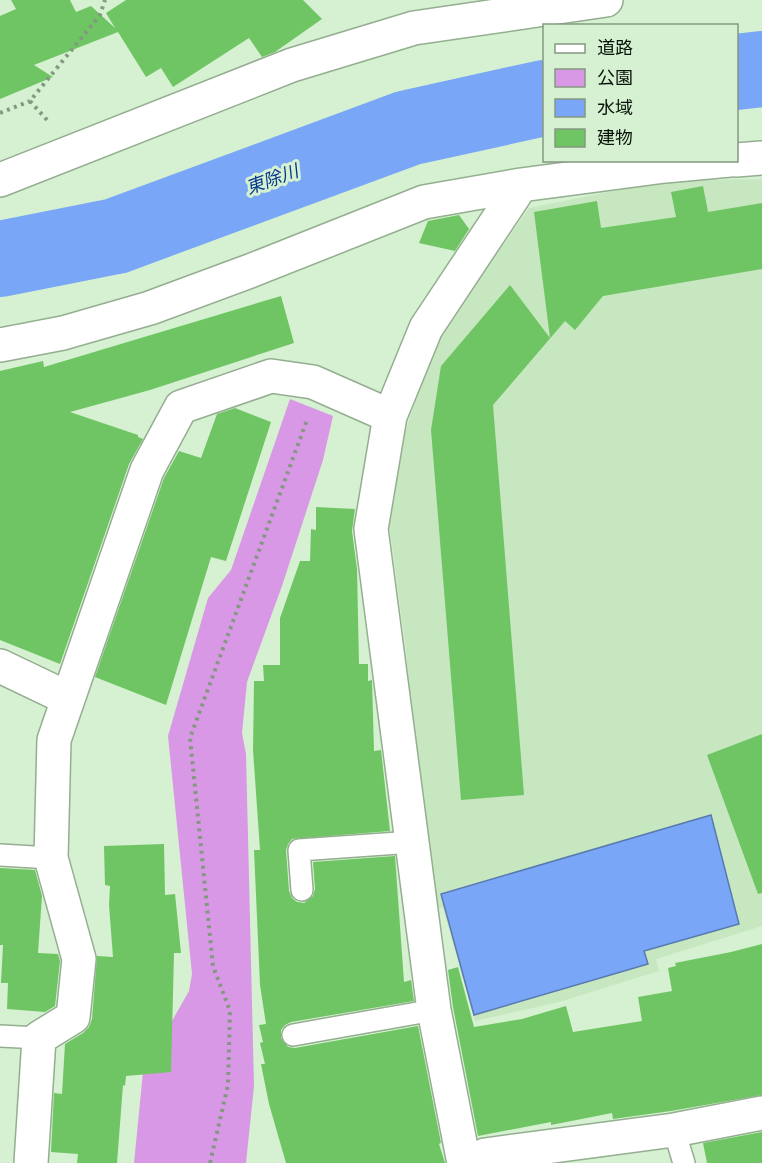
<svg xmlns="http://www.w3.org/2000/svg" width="762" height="1163" viewBox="0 0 762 1163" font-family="'Work Sans','Noto Sans JP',sans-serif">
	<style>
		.built { fill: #c7e7c1 }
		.green { fill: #d998e5 }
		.water { fill: #79a6f6; stroke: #587aaf; stroke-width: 1.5 }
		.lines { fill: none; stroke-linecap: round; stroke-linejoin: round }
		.river { stroke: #79a6f6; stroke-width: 76 }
		.building { fill: #6fc563 }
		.lane-casing { stroke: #94ae90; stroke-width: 24 }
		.street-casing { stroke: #94ae90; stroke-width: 36 }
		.path { stroke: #839880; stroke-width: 4; stroke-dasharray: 3 4.5; stroke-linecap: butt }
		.lane { stroke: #fff; stroke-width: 21 }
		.street { stroke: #fff; stroke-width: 33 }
		.labels { text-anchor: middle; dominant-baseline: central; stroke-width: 6; stroke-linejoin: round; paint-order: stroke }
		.water-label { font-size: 18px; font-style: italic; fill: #07378d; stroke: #d5f1d1 }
	</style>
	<rect width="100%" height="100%" fill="#d5f1d1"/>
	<path class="built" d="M762,179V926L656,959L659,971L559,1002L475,1021L443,908H438L420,799L406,651L389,522L397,457L435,341L529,208L663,181Z"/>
	<path class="green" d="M290,399L333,416L323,460L282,586L247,682L242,733L246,754L254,1086L246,1163H134L143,1072L189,991L192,974L168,736L208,598L231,570Z"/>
	<path class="water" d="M711,815L739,924L644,951L648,964L474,1015L441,894Z"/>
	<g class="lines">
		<path class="river" d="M736,72L762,69
			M0,259L116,236L408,128L544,98"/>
	</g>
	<path class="building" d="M11,0H70L76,12L91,6L115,28L106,13L126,0H303L322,19L275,52L262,57L249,38L173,87L161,68L146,77L118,32L34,65L53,77L0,99V16L16,9Z
		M703,186L708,212L762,203V269L603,296L575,330L565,321L493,405L524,795L461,800L431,430L441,366L510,285L550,338L534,212L597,201L601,228L676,217L671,192Z
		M459,215L469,229L455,251L419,243L428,221Z
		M281,296L294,343L150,390L70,412L138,435V437L143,439L129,464L60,664L0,640V371L43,361L44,367Z
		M235,408L271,422L226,561L211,557L166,705L95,677L164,478L179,451L201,458L217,414Z
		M316,507L355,509L352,531L357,569L359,664H368V681L372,680L374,751L381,750L390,831L292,839L288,844L286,850L289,891L292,898L297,902L304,903L313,896L315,889L313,862L395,856L404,982L411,980L414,1001L291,1022L285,1025L281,1030V1038L288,1047L295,1048L418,1026L441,1143L439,1144L445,1163H286L269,1104L261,1064H265L260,1043L263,1042L259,1025L266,1024L260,985L254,850H260L253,750L254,681H264L263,665H280V618L300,561H310L311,529L316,530Z
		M762,734V893L758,894L707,755Z
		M164,844L165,895L175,894L181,953H174L171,1072L126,1076L125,1086L123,1085L117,1163H77L78,1154L51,1152L54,1093L62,1094L65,1044L83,1033L89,1027L92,1019L97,956L113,957L109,905L110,886L105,885L104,846Z
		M0,868L35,870L42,896L38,953L58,954L60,961L55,1006L45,1012L7,1009L8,983H1L3,945H0Z
		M762,944V1095L671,1111L613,1119L612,1113L551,1125V1122L478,1136L453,1007L448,970L458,967L474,1027L522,1019L566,1006L573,1032L642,1021L638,997L672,991L668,968L676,966L675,963L731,952Z
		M762,1132V1163H707L703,1143Z"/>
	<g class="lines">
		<g class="lane-casing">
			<path id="lane" d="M0,855L51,858
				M302,890L299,850L413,842
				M293,1035L434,1010
				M0,1036L39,1038
				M674,1130L684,1163"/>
		</g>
		<g class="street-casing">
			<path id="street" d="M736,160L762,158
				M0,180L292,65L414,28L606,0
				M0,345L63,333L150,308L250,271L424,202L521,185
				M0,666L67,698
				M31,1163L39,1038L73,1017L79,959L51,858L54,740L147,470L181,407L271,376L313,382L390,416
				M464,1163L434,1010L371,529L390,416L426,328L521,185L665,166L730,160
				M477,1163L485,1155L674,1130L762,1113"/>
		</g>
		<path class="path" d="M0,113L30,101
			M47,120L30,101L100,15L105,0
			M210,1163L228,1085L230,1011L213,966L190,738L307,420"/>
		<use href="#lane" class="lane"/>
		<use href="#street" class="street"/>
	</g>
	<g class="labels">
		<g class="water-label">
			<text transform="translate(272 179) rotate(-20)">東除川</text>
		</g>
	</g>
	<rect x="543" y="24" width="195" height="138" fill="#d5f1d1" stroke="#849881" stroke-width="1.5"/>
	<rect x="555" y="44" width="30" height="9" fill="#ffffff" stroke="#849881" stroke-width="1.5"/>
	<text x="597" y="54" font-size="18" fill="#0a1309">道路</text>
	<rect x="555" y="69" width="30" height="18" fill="#d998e5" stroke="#849881" stroke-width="1.5"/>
	<text x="597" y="84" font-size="18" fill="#0a1309">公園</text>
	<rect x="555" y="99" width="30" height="18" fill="#79a6f6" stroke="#849881" stroke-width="1.5"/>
	<text x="597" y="114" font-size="18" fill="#0a1309">水域</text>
	<rect x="555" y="129" width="30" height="18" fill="#6fc563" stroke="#849881" stroke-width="1.5"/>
	<text x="597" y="144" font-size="18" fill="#0a1309">建物</text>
</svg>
